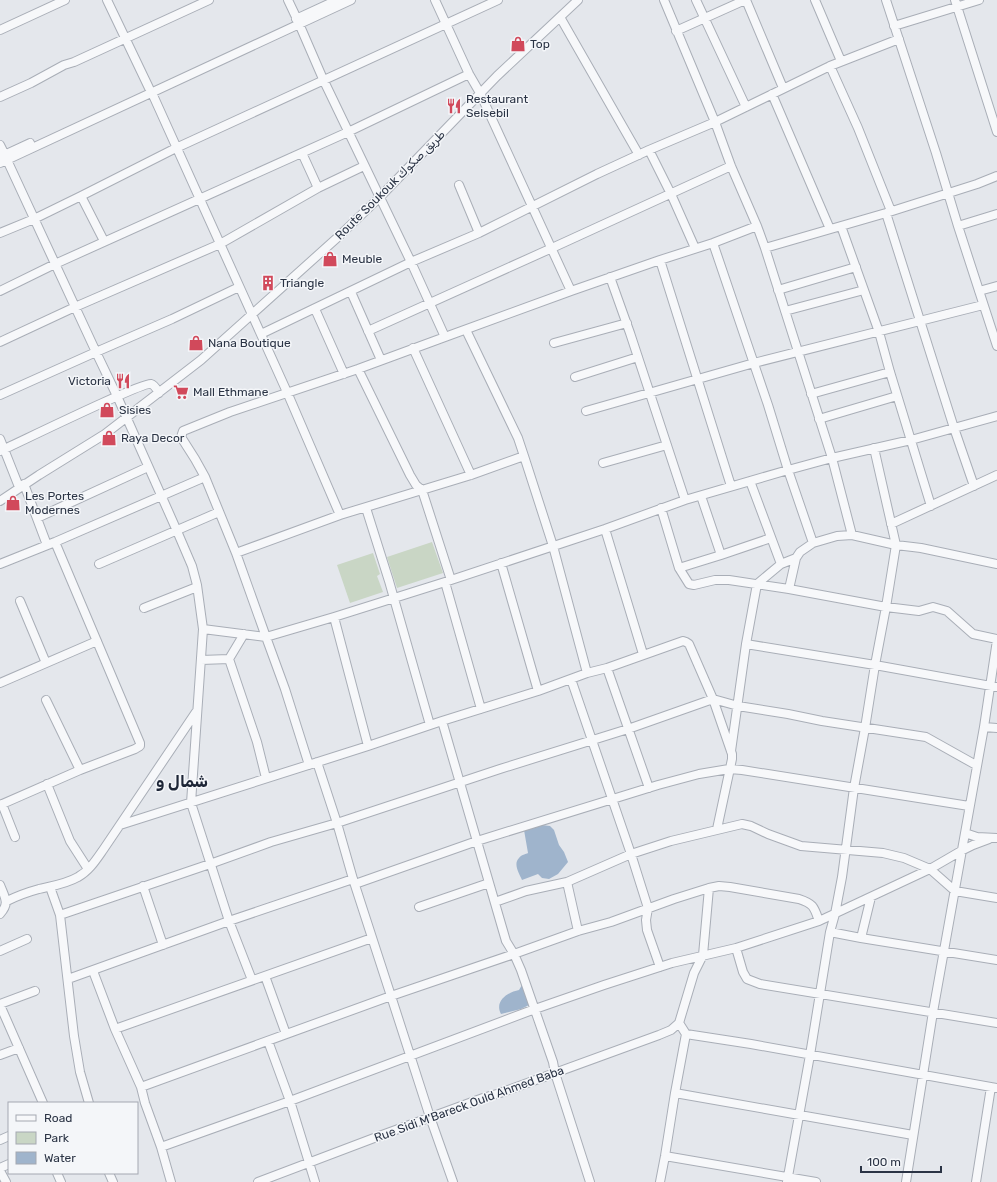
<svg xmlns="http://www.w3.org/2000/svg" width="997" height="1182" viewBox="0 0 997 1182" font-family="Rubik,'Noto Sans Arabic',sans-serif">
	<style>
		.green { fill: #c9d6c5 }
		.water { fill: #9fb4cc }
		.lines { fill: none; stroke-linecap: round; stroke-linejoin: round }
		.minor-casing { stroke: #a9aeb7; stroke-width: 10 }
		.minor { stroke: #f7f8fa; stroke-width: 8 }
		.labels { text-anchor: middle; dominant-baseline: central; stroke-width: 3; stroke-linejoin: round; paint-order: stroke }
		.poi-label { font-size: 12px; fill: #2b3445; stroke: #f4f6f9; text-anchor: start }
		.street-label { font-size: 12px; fill: #2b3445; stroke: #f4f6f9 }
		.district-label { font-size: 16px; font-weight: bold; fill: #1d2536; stroke: #f4f6f9 }
	</style>
	<rect width="100%" height="100%" fill="#e4e7ec"/>
	<path class="green" d="M432,542L443,573L397,588L387,557Z
		M373,553L380,574L377,576L383,592L350,603L337,565Z"/>
	<path class="water" d="M542,825L550,826L554,830L559,845L564,852L568,862L558,874L549,879L542,878L538,874L522,880C519,873 513,864 519,858C521,855 526,854 528,853L524,830Z
		M522,985L529,1005L521,1009L501,1014C494,1001 508,992 519,990Z"/>
	<g class="lines">
		<g class="minor-casing">
			<path id="minor" d="M107,0L149,88
				M288,0L297,19L323,79L411,262L445,337L571,291
				M435,0L469,74L480,93L571,291L660,260L713,243L757,226L731,166L715,122L664,0
				M696,0L746,107
				M746,0L783,88
				M815,0L841,61
				M886,0L936,153L958,226L997,346
				M955,0L997,132
				M560,17L639,155
				M296,19L337,0
				M894,26L979,0
				M0,30L65,0
				M676,31L745,0
				M830,66L858,128L891,211
				M152,93L287,392L340,515
				M772,94L830,229
				M0,97L31,83L64,65L74,62L209,0
				M0,145L5,155
				M649,150L671,194L695,248
				M302,153L318,188
				M0,157L30,143
				M7,160L96,352L117,396L177,531L192,566L197,585L203,629L191,803L229,921L252,980
				M0,163L351,0
				M459,185L479,233
				M81,196L104,241
				M886,213L954,428L974,486
				M757,226L765,248L832,458L852,535
				M841,226L879,332L890,372L931,506
				M958,226L997,214
				M0,233L34,219L81,196L176,148L498,0
				M713,243L768,405L788,470L832,458L911,440L997,416
				M765,248L886,213L977,184L997,176
				M660,260L731,486
				M610,277L630,333L685,500
				M778,290L856,267
				M0,291L55,264L348,132L469,74
				M979,291L997,286
				M351,292L381,360
				M315,309L344,374
				M785,311L864,290
				M368,331L552,248L731,166
				M261,334L411,262L479,233L597,174L649,150L715,122L830,66L899,39
				M445,337L358,369L230,412L183,431L181,437L195,459L205,477L236,553L340,515L471,475L524,456L518,438L466,330
				M0,342L75,307L220,244L318,188L364,166
				M554,343L627,323
				M413,348L471,475
				M358,369L410,475L416,485L422,490L451,580
				M575,377L638,357
				M811,394L890,372
				M0,395L96,352L172,319L239,287
				M586,411L754,363L983,305
				M819,419L897,396
				M0,439L19,487
				M0,451C18,443 142,382 151,384C155,385 157,390 159,393
				M524,456L553,546L587,673
				M603,463L667,445
				M750,481L781,564
				M24,484L47,545
				M0,501L39,475L105,434L201,360L338,237L380,197L497,76L578,0
				M366,508L389,581L430,725
				M661,508L679,568L689,584L694,585L715,580H729L789,589L886,607L919,611L933,607L947,611L973,634L997,639
				M37,518L148,467
				M891,524L997,475
				M605,529L643,654
				M236,553L266,637L334,617L445,582L605,529L685,500L788,470L813,543
				M721,555L771,538
				M501,563L538,691
				M0,564L55,542L205,477
				M99,564L219,512
				M679,568L721,555L701,496
				M445,582L481,709
				M789,589L796,558L800,552L813,543L837,536L852,535L896,545L921,548L997,564
				M20,601L46,663
				M144,608L197,587
				M334,617L368,746
				M203,629L266,637L285,689L309,765
				M746,644L875,665L997,687
				M229,659L244,634
				M201,660L229,659L257,742L266,778
				M607,668L649,788
				M571,679L631,854L648,908L646,920L647,930L660,967
				M0,683L97,641
				M46,700L80,770
				M442,721L506,941L514,954L521,970L553,1062L555,1073L590,1182
				M984,727L997,728
				M731,751L746,644L757,584L781,564L796,558
				M317,762L337,823L500,769L628,729L713,699L732,754V759L717,829
				M47,784L70,841L88,869
				M2,804L15,837
				M0,805L80,770L135,749L140,746V743L55,542
				M120,825L368,746L442,721L538,691L587,673L607,668L683,641L686,642L689,644L713,699L738,706L788,714L822,721L926,737L976,765
				M965,833L977,837L997,838
				M355,884L477,841L658,785L699,774L729,769L742,770L969,806
				M0,885C5,898 10,903 0,914
				M143,886L163,945
				M50,887L60,915L74,1036L80,1072L89,1103
				M7,901C17,896 28,892 39,889C52,886 66,884 78,877C89,871 96,860 103,850L196,712
				M495,902L526,891L567,882
				M419,907L489,883
				M60,915L210,864L271,842L337,823L353,879L391,996L514,954L578,931L611,922L674,899L709,888L719,886L730,887L799,899C814,904 814,907 819,921
				M578,931L567,882L631,854L671,841L742,824L751,826L768,834L801,846L883,853L904,858L930,869L955,891L997,898
				M830,932L861,938L997,960
				M861,938L871,897
				M736,948L743,972L747,979L760,984L997,1023
				M0,951L27,939
				M93,971L115,1029L141,1087L145,1103L161,1147L171,1182
				M265,976L286,1034
				M68,979L229,921L353,879
				M0,1004L35,991
				M0,1005L43,1103
				M115,1029L372,938
				M686,1034L751,1044L997,1088
				M268,1041L290,1101L315,1182
				M0,1055L19,1048
				M141,1087L391,996L430,1117L453,1182
				M675,1093L913,1135
				M0,1140L9,1136
				M161,1147L290,1101L535,1009L604,985L672,963L736,948L819,921L930,869L961,851L973,845L989,839
				M665,1156L816,1182
				M0,1168L9,1164
				M0,1171L6,1182
				M57,1173L61,1182
				M109,1173L113,1182
				M258,1182L382,1135L483,1098L500,1093L659,1035L671,1030L679,1023
				M660,1182L665,1156L675,1093L686,1034L679,1023L694,973L703,955L709,888
				M787,1182L810,1055L830,932L835,914L842,877L854,788L865,728L875,665L886,607L896,545L874,448
				M906,1182L933,1012L984,727L997,640
				M976,1182L991,1087"/>
		</g>
		<use href="#minor" class="minor"/>
	</g>
	<defs>
		<g id="shop-bare" transform="scale(1.2)"><path d="M-5-2.5h2.3a2.7 3.5 0 0 1 5.4 0H5L5.5 6h-11ZM-1.5-2.5h3a1.5 2.3 0 0 0-3 0Z" fill="#d1495b" stroke="#f4f6f9" stroke-width="2.5" paint-order="stroke"/></g>
		<g id="restaurant-bare" transform="scale(1.2)"><path d="M-5-6h1v4h1v-4h1v4h1v-4h1v5L-1.5 .5V6h-2V.5L-5-1ZM5-6V6H3V1.5H1.5Q1.5-4 5-6Z" fill="#d1495b" stroke="#f4f6f9" stroke-width="2.5" paint-order="stroke"/></g>
		<g id="building-bare" transform="scale(1.2)"><path d="M-4-6H4V6H1V3H-1V6H-4ZM-2.5-4.3h1.7v1.8h-1.7ZM.8-4.3h1.7v1.8H.8ZM-2.5-1h1.7V.8h-1.7ZM.8-1h1.7V.8H.8Z" fill="#d1495b" stroke="#f4f6f9" stroke-width="2.5" paint-order="stroke"/></g>
		<g id="supermarket-bare" transform="scale(1.2)"><path d="M-6-5.5h2.5l.6 2H6L4.5 2H-2.5L-4.4-4H-6ZM-1.5 3.2a1.3 1.3 0 1 0 .1 0ZM3 3.2a1.3 1.3 0 1 0 .1 0Z" fill="#d1495b" stroke="#f4f6f9" stroke-width="2.5" paint-order="stroke"/></g>
	</defs>
	<g fill-rule="evenodd">
		<use href="#shop-bare" x="518" y="44"/>
		<use href="#restaurant-bare" x="454" y="106"/>
		<use href="#shop-bare" x="330" y="259"/>
		<use href="#building-bare" x="268" y="283"/>
		<use href="#shop-bare" x="196" y="343"/>
		<use href="#restaurant-bare" x="123" y="381"/>
		<use href="#supermarket-bare" x="181" y="392"/>
		<use href="#shop-bare" x="107" y="410"/>
		<use href="#shop-bare" x="109" y="438"/>
		<use href="#shop-bare" x="13" y="503"/>
	</g>
	<g class="labels">
		<g class="poi-label">
			<text x="530" y="44">Top</text>
			<text x="466" y="99">Restaurant<tspan x="466" dy="14">Selsebil</tspan></text>
			<text x="342" y="259">Meuble</text>
			<text x="280" y="283">Triangle</text>
			<text x="208" y="343">Nana Boutique</text>
			<text x="111" y="381" text-anchor="end">Victoria</text>
			<text x="193" y="392">Mall Ethmane</text>
			<text x="119" y="410">Sisies</text>
			<text x="121" y="438">Raya Decor</text>
			<text x="25" y="496">Les Portes<tspan x="25" dy="14">Modernes</tspan></text>
		</g>
		<g class="street-label">
			<text transform="translate(390 185) rotate(-45)">Route Soukouk طريق صكوك</text>
			<text transform="translate(469 1104) rotate(-20)">Rue Sidi M'Bareck Ould Ahmed Baba</text>
		</g>
		<g class="district-label">
			<text x="182" y="781">شمال و</text>
		</g>
	</g>
	<rect x="8" y="1102" width="130" height="72" fill="#f4f6f9" stroke="#a4a8b1"/>
	<rect x="16" y="1115" width="20" height="6" fill="#f7f8fa" stroke="#a4a8b1"/>
	<text x="44" y="1122" font-size="12" fill="#2b3445">Road</text>
	<rect x="16" y="1132" width="20" height="12" fill="#c9d6c5" stroke="#a4a8b1"/>
	<text x="44" y="1142" font-size="12" fill="#2b3445">Park</text>
	<rect x="16" y="1152" width="20" height="12" fill="#9fb4cc" stroke="#a4a8b1"/>
	<text x="44" y="1162" font-size="12" fill="#2b3445">Water</text>
	<path d="M861 1166v6h80v-6" fill="none" stroke="#2b3445" stroke-width="2"/>
	<text x="867" y="1166" font-size="12" fill="#2b3445" stroke="#f4f6f9" stroke-width="3" paint-order="stroke">100 m</text>
</svg>
